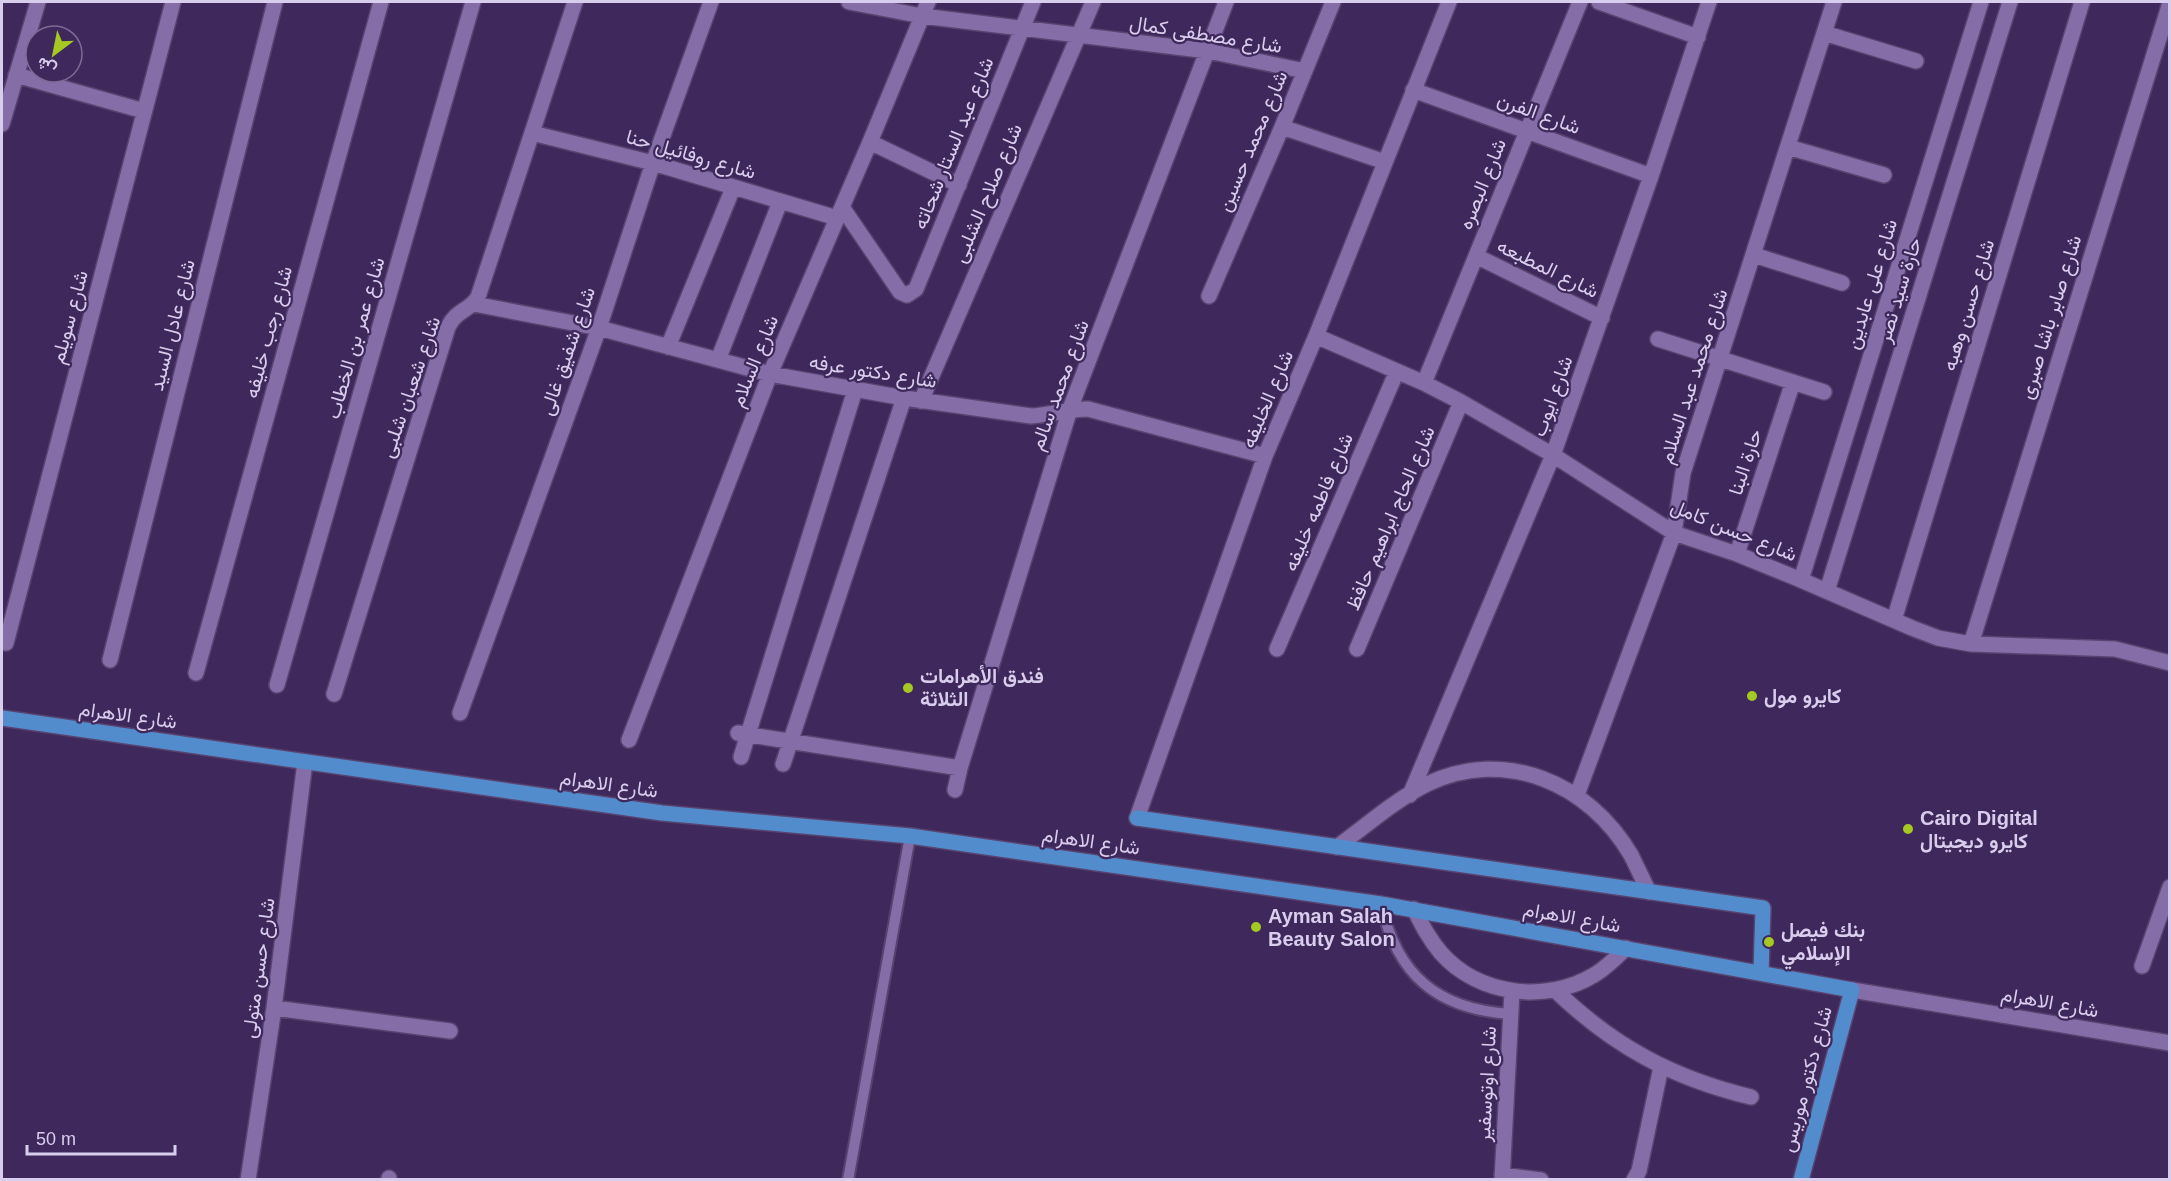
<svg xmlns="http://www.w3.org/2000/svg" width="2171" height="1181" viewBox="0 0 2171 1181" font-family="Arial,Vazirmatn,sans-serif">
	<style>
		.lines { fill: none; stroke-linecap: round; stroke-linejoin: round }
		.lane-casing { stroke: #584370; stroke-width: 14 }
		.street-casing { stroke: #584370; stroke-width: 18 }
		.primary-casing { stroke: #584370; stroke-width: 18 }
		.lane { stroke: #856ea7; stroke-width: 10 }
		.street { stroke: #856ea7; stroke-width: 15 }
		.primary { stroke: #538ccd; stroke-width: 15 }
		.poi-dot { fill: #a5c823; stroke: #3f285b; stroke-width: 2 }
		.labels { text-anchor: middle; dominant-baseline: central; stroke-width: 4.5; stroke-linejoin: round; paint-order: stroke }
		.street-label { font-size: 20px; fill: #d9cded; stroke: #3f285b }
		.poi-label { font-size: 20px; font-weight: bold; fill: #d9cded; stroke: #3f285b; text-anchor: start }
	</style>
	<rect width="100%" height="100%" fill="#3f285b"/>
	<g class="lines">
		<g class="lane-casing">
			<path id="lane" d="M1381,904C1397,975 1437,1009 1510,1014
				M848,1180L910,836"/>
		</g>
		<g class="street-casing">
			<path id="street" d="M849,2L922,16L1208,51L1305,71
				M1599,2L1698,37
				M1824,33L1916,61
				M16,75L144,111
				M1413,90L1651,176
				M2,124L38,2
				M1282,127L1385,162
				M532,133L653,163L837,218
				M870,142L959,185
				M1788,147L1884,175
				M842,207L900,292L907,295L916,289L1033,2
				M1754,255L1842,283
				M1476,256L1602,318
				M1209,296L1282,127L1333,2
				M474,304L599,328L770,374L904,398L1031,416C1050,415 1068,409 1088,409L1265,456
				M1316,336L1424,383L1461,402L1553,455L1674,533L1737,554L1801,580L1912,628L1938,638L1971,644L2115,649L2170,663
				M1658,339L1824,392
				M668,347L733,188
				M718,360L780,202
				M1424,383L1580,2
				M921,401L1093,2
				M1737,554L1793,382
				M1801,580L1981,2
				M1827,591L2010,2
				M1894,620L2082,2
				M6,643L173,2
				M1971,644L2170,3
				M1277,649L1397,371
				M1357,649L1461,402
				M110,660L275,2
				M196,673L381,2
				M277,685L473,2
				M334,694L448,327C457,309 470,311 478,297L575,2
				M460,713L599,328L653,163L711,2
				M738,733L960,768
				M629,740L770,374L870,142L928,2
				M741,757L855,390
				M783,764L904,398
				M955,790L960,768L1070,409L1226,2
				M1410,795L1553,455L1651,176L1709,2
				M1577,795L1674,533L1683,473L1834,2
				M1137,818L1265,456L1316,336L1449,2
				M1337,847C1366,826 1395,800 1427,784C1505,747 1589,783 1631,855C1637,867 1643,880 1649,892
				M1414,909C1422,925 1429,939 1441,953C1478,995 1546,1004 1594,975C1606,968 1616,958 1626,948
				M2142,966L2170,887
				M1555,990C1613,1046 1672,1078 1751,1097
				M1852,990L2170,1043
				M274,1008L450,1031
				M1502,1175L1541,1180
				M248,1180L274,1008L305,762
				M389,1180V1178
				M1502,1180L1512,991
				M1634,1180L1639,1171L1661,1067"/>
		</g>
		<g class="primary-casing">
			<path id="primary" d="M2,718L662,813L910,836L1381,904L1852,990L1801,1180
				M1137,818L1763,908L1761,973"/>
		</g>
		<use href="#lane" class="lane"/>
		<use href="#street" class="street"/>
		<use href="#primary" class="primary"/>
	</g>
	<g class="poi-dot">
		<circle cx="908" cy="688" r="6"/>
		<circle cx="1752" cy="696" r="6"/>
		<circle cx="1908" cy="829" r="6"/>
		<circle cx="1256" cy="927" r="6"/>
		<circle cx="1769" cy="942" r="6"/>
	</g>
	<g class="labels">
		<g class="street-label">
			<text transform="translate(1206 34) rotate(9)">شارع مصطفى كمال</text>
			<text transform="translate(1539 113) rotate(20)">شارع الفرن</text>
			<text transform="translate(1252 141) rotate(-67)">شارع محمد حسين</text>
			<text transform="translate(953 143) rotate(-68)">شارع عبد الستار شحاته</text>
			<text transform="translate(691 154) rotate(16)">شارع روفائيل حنا</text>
			<text transform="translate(1482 184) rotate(-68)">شارع البصره</text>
			<text transform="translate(987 193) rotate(-67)">شارع صلاح الشلبى</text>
			<text transform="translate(1548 268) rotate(26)">شارع المطبعه</text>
			<text transform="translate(1871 284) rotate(-73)">شارع على عابدين</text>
			<text transform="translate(1899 290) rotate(-73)">حارة سيد نصر</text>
			<text transform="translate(1968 305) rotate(-73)">شارع حسن وهبه</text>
			<text transform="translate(69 317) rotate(-75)">شارع سويلم</text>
			<text transform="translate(2050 317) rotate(-73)">شارع صابر باشا صبرى</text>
			<text transform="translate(172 325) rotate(-76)">شارع عادل السيد</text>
			<text transform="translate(268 332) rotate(-75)">شارع رجب خليفه</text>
			<text transform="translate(355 338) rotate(-74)">شارع عمر بن الخطاب</text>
			<text transform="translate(567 351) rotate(-71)">شارع شفيق غالى</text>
			<text transform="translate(754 361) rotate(-68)">شارع السلام</text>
			<text transform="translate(873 371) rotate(9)">شارع دكتور عرفه</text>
			<text transform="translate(1693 376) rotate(-72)">شارع محمد عبد السلام</text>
			<text transform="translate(1059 385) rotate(-70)">شارع محمد سالم</text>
			<text transform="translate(410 387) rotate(-71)">شارع شعبان شلبى</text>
			<text transform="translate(1552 396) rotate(-70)">شارع ايوب</text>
			<text transform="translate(1267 399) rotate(-67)">شارع الخليفه</text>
			<text transform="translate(1745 462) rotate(-72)">حارة البنا</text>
			<text transform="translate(1318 502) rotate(-67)">شارع فاطمه خليفه</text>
			<text transform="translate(1390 518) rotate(-67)">شارع الحاج ابراهيم حافظ</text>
			<text transform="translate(1734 530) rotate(22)">شارع حسن كامل</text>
			<text transform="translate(128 715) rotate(8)">شارع الاهرام</text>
			<text transform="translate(609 784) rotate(8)">شارع الاهرام</text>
			<text transform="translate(1091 841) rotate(8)">شارع الاهرام</text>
			<text transform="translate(1572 917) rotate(10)">شارع الاهرام</text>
			<text transform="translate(258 968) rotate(-82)">شارع حسن متولى</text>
			<text transform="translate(2050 1002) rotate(10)">شارع الاهرام</text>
			<text transform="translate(1806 1079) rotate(-75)">شارع دكتور موريس</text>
			<text transform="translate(1486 1084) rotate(-87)">شارع اوتوسفير</text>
		</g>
		<g class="poi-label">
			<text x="920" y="676">فندق الأهرامات<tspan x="920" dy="23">الثلاثة</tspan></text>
			<text x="1764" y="696">كايرو مول</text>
			<text x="1920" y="818">Cairo Digital<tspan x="1920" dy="23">كايرو ديجيتال</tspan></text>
			<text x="1268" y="916">Ayman Salah<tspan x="1268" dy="23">Beauty Salon</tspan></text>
			<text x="1781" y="930">بنك فيصل<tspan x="1781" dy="23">الإسلامي</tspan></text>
		</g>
	</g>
	<rect width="2171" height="1181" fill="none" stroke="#d9cded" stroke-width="6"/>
	<g transform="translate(54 54) rotate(212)"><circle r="28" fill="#3f285b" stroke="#7d6a95" stroke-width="1.5"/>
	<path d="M0-4.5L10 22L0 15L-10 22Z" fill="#a5c823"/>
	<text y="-9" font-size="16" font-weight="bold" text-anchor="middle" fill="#d9cded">ش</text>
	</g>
	<path d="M27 1145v9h148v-9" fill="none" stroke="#d9cded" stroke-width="3"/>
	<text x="36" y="1145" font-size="18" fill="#d9cded" stroke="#3f285b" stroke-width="4.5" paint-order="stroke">50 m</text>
</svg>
